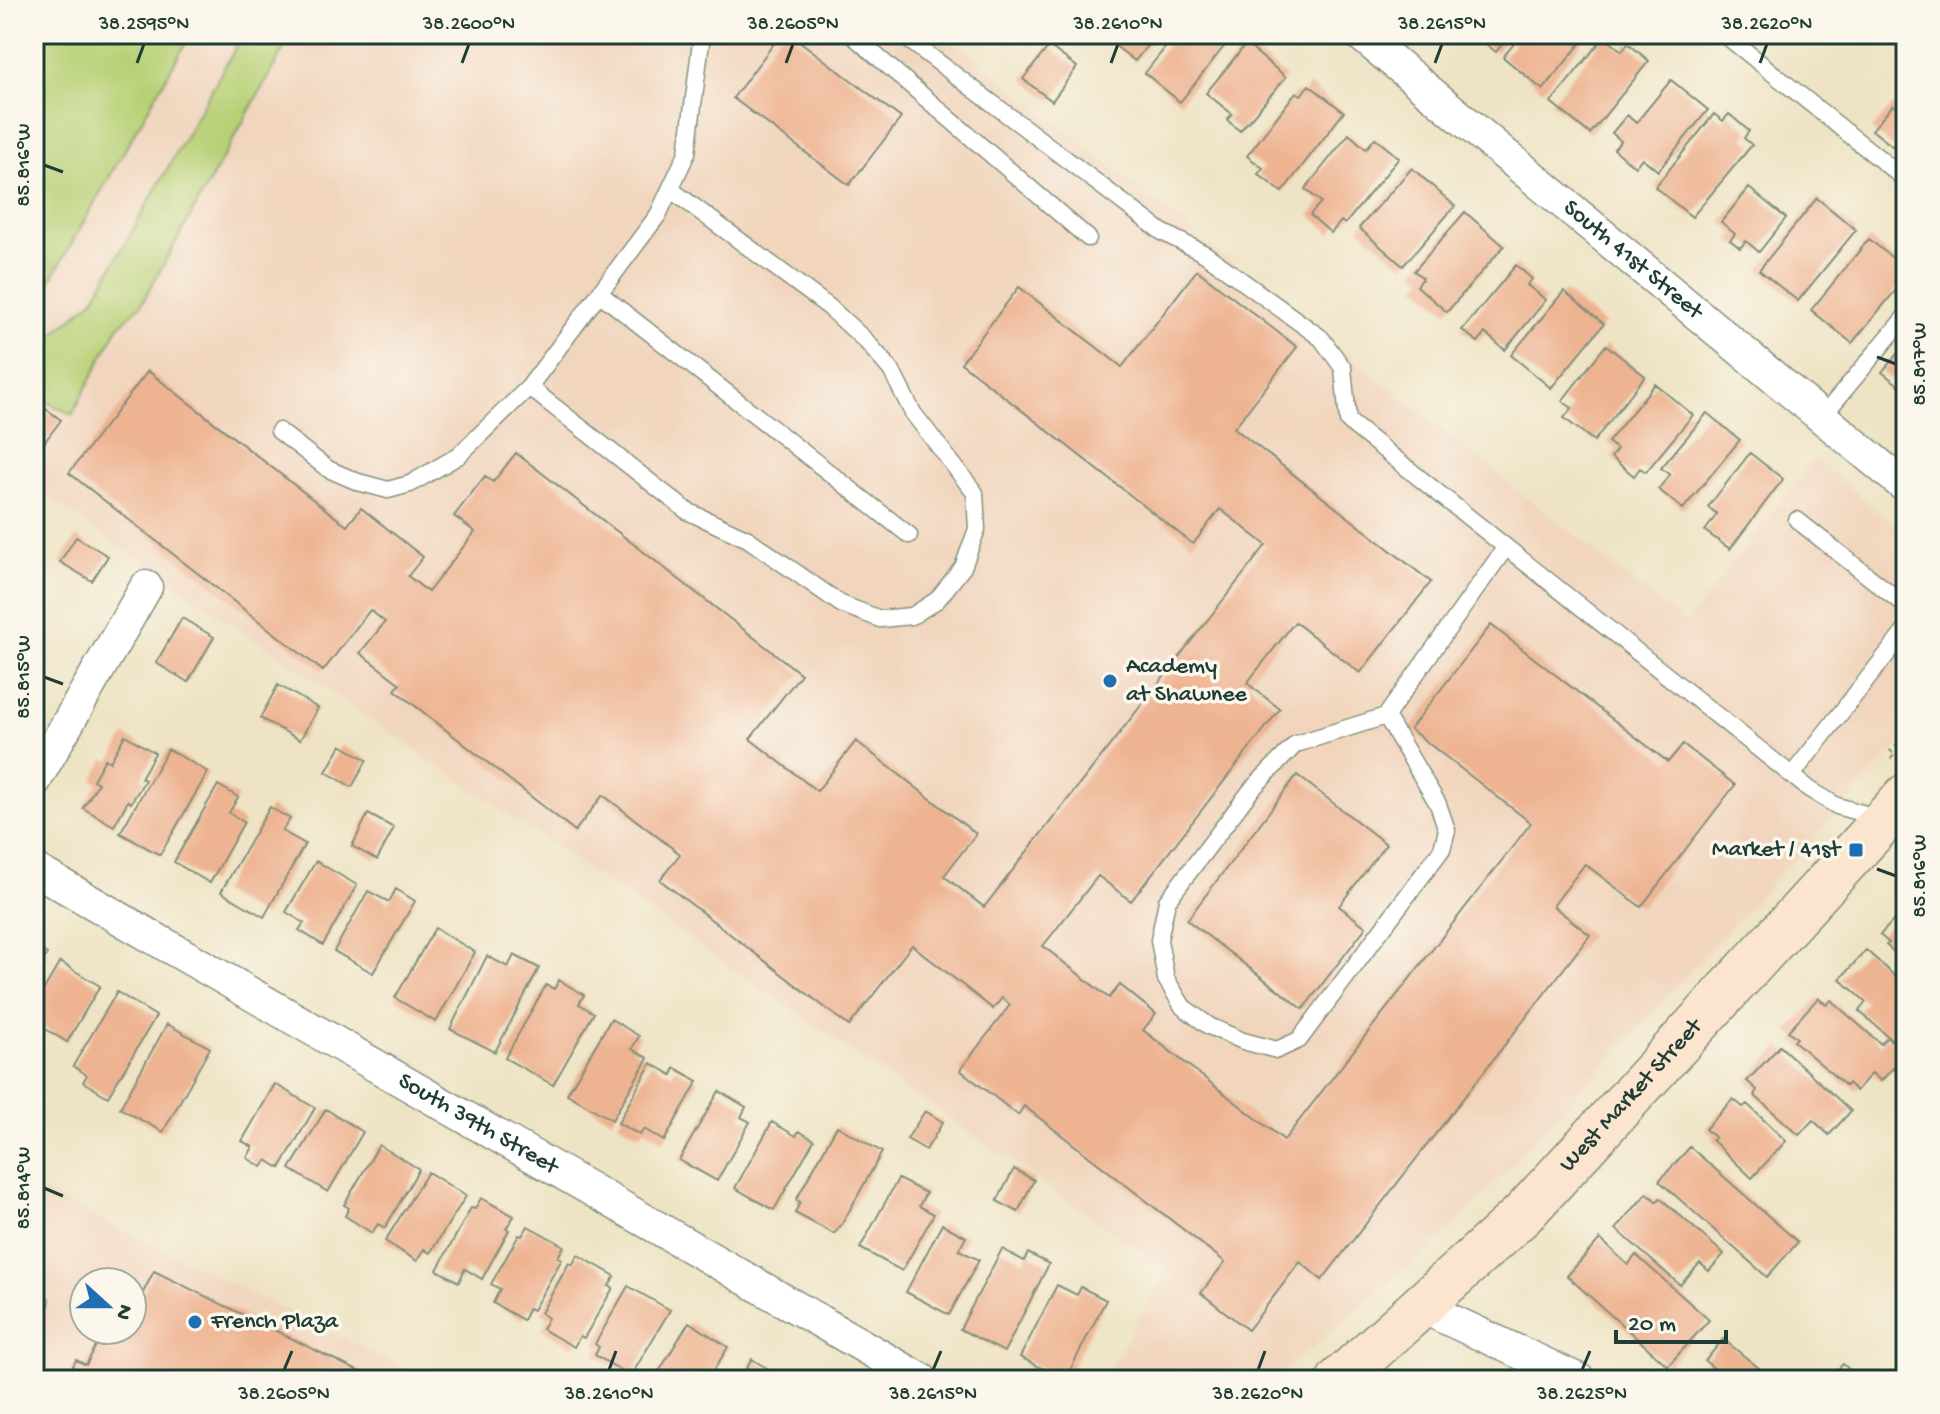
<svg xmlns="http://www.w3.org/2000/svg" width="1940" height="1414" viewBox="0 0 1940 1414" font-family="'Gochi Hand',sans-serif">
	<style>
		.built { fill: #f1d5bd; fill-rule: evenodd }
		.green { fill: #b7d075; stroke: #6b8654; stroke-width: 2 }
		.building { fill: #eeb391 }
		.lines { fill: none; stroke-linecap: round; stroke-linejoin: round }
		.lane-casing { stroke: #86907c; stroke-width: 19 }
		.street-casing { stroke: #86907c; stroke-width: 35 }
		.secondary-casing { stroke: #86907c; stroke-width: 47 }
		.path { stroke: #86907c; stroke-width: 5; stroke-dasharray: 2 6; stroke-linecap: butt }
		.lane { stroke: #fff; stroke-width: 16 }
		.street { stroke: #fff; stroke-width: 32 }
		.secondary { stroke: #fbe5cf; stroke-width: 44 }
		.ticks { fill: none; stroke: #1f3d34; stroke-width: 3 }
		.poi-dot { fill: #1f6fb2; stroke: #fbf7ec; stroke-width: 3 }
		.labels { text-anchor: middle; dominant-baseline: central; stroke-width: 7; stroke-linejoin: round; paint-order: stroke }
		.street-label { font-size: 24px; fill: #1f3d34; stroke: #fbf7ec }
		.poi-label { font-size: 24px; fill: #1f3d34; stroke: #fbf7ec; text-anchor: start }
		.neatline { fill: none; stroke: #1f3d34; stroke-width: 3 }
		.ticks-label { font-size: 20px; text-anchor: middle; fill: #1f3d34 }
	</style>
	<rect width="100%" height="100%" fill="#fbf7ec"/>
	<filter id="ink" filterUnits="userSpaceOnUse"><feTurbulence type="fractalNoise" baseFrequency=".0125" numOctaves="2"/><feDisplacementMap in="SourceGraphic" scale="16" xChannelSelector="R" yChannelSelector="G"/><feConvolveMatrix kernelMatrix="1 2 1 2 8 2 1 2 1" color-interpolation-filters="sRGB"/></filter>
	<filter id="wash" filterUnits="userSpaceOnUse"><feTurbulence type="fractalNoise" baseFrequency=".006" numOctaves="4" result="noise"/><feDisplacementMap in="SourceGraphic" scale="32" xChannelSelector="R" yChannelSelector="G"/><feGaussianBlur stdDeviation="1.8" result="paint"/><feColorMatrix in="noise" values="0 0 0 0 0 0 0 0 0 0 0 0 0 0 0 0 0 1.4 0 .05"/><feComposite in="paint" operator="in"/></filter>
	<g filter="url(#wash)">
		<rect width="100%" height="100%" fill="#eee3c4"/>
		<path class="built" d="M34,34H944L1686,624L1814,458L1906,534V738L1453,1228L1274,1380H1103L1168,1269L34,487Z
			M34,1187L428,1380H34ZM84,1282H132V1330H84Z"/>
		<path class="green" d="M34,34H191L34,309Z
			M243,34H292L141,305L118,327L72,415L34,395V343L55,333L94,299Z"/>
		<g id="blocks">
			<path class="building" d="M781,34H790L901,118L849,185L733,98Z
				M1100,34H1156L1135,61Z
				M1176,34H1234L1180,102L1145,73Z
				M1474,34H1510L1496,52Z
				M1522,34H1588L1543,90L1503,57Z
				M1604,37L1622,51L1628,43L1649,61L1590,134L1551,102Z
				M1246,44L1286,77L1240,131L1227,120L1232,114L1206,93Z
				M1049,46L1077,67L1052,101L1023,79Z
				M1671,80L1708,110L1658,171L1642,158L1635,167L1614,149L1621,141L1612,133L1627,115L1636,123Z
				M1309,85L1344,112L1282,192L1258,174L1263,168L1247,156L1296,92L1301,95Z
				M1893,105L1906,115V147L1901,153L1872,130Z
				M1714,114L1723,121L1729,114L1749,131L1744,138L1752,145L1692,217L1655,187Z
				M1349,134L1366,149L1375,138L1399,158L1345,224L1341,221L1331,233L1310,215L1321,202L1305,189Z
				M1412,168L1455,206L1403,266L1359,228Z
				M1749,188L1786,218L1759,252L1746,241L1740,248L1730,240L1735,234L1721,222Z
				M1817,198L1856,230L1798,301L1759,270Z
				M1465,212L1504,246L1447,312L1417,286L1423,278L1414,271Z
				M1869,239L1906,269V278L1852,343L1811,310Z
				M1516,265L1532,279L1527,285L1546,300L1505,350L1485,333L1478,342L1462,330Z
				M1197,270L1297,347L1234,428L1431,582L1360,673L1295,622L1247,683L1280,709L1131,901L1098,876L1043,946L1109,998L1120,985L1156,1014L1143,1030L1284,1140L1531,823L1410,729L1491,625L1668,762L1683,744L1735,785L1641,907L1585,864L1553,906L1590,935L1322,1280L1300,1262L1248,1330L1201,1293L1225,1262L1024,1106L1018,1115L960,1070L1010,1005L1002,998L993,1009L912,945L849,1026L660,880L680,854L603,795L575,831L395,690L400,684L360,653L385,622L370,610L323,671L69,473L148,371L347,526L361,508L423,557L408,576L428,592L475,532L454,516L485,476L493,482L516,453L801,674L750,739L817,791L856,741L976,834L944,876L984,907L1266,545L1220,509L1193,544L961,363L1019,287L1122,367Z
				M1564,291L1604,324L1551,388L1511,355Z
				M1906,343V391L1882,372Z
				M1606,345L1645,376L1594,441L1564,418L1572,408L1562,401Z
				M1655,384L1693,415L1646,472L1640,468L1634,476L1611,457L1617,449L1608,442Z
				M34,400L61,420L34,456Z
				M1707,413L1740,440L1683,509L1658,489L1670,475L1661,468Z
				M1750,453L1783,479L1730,549L1705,531L1717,514L1708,507Z
				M76,537L108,556L92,581L60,562Z
				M182,618L214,637L188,682L156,663Z
				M278,685L318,708L300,740L260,718Z
				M125,735L155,753L141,778L145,780L131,803L128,801L114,826L83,808L98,783L93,780L105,759L110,762Z
				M341,745L367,760L352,787L326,772Z
				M168,749L208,772L160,855L120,833Z
				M1297,775L1386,844L1339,906L1366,927L1303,1009L1187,920Z
				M218,785L238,797L229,813L244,822L210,883L174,862Z
				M270,807L290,819L282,831L305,844L264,917L221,892Z
				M368,814L394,828L377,860L352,846Z
				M316,861L357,885L323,945L299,930L304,923L286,912Z
				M396,889L415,901L373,973L334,951L368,891L389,902Z
				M1906,907V963L1886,945L1889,943L1880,935Z
				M435,928L475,952L436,1022L395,998Z
				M34,946L47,954L34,977Z
				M1866,950L1906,986V1052L1859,1011L1866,1002L1840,979Z
				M514,955L539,968L495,1052L450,1029L487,956L508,967Z
				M60,962L100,986L67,1042L34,1022V1006Z
				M559,980L584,995L579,1004L594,1013L553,1085L505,1058L546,985L554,989Z
				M117,992L156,1016L108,1097L83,1082L87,1075L73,1066Z
				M1818,998L1827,1005L1831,1000L1834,1003L1881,1044L1887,1037L1906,1054L1903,1056L1906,1058V1079L1893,1068L1881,1081L1872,1073L1856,1091L1848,1083L1846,1086L1794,1041L1797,1038L1788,1031Z
				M611,1019L639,1036L632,1049L648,1058L612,1120L567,1094Z
				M167,1024L210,1048L163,1132L120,1108Z
				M1780,1046L1851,1111L1829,1135L1813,1120L1799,1135L1754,1095L1757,1090L1747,1081Z
				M651,1063L672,1075L675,1068L698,1081L664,1141L644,1129L640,1135L618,1123Z
				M275,1084L315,1108L280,1168L267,1160L262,1167L247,1158L253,1147L242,1141Z
				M719,1091L746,1107L741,1117L750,1122L717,1181L679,1160Z
				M1733,1099L1743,1107L1747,1104L1786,1141L1752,1178L1712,1140L1715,1138L1705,1129Z
				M326,1109L363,1132L328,1192L290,1169Z
				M925,1111L943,1122L926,1150L907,1139Z
				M772,1122L796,1136L799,1131L814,1140L774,1210L735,1188Z
				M837,1126L882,1152L842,1224L834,1234L795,1213L800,1202L796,1200Z
				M379,1145L419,1169L385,1228L378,1224L372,1233L345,1216L349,1208L344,1205Z
				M1690,1147L1798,1242L1767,1277L1659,1181Z
				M1014,1169L1034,1180L1018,1212L997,1201Z
				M428,1172L466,1196L430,1253L424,1249L417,1261L385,1241Z
				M898,1179L926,1193L919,1206L934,1214L902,1271L860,1248Z
				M1647,1193L1657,1202L1660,1198L1724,1254L1709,1271L1700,1263L1680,1285L1616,1229Z
				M481,1198L514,1216L506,1229L509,1230L482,1279L465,1269L459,1282L437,1270L471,1208L475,1209Z
				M942,1224L966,1237L959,1250L979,1260L949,1315L906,1292Z
				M528,1226L564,1246L558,1257L562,1259L533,1310L529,1308L523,1320L493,1303L500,1289L491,1284L519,1235L522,1236Z
				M1600,1239L1628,1265L1636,1255L1709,1320L1668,1366L1567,1276Z
				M1002,1249L1024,1261L1028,1253L1049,1264L1004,1352L960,1329Z
				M578,1255L615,1276L609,1286L613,1288L584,1338L580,1336L574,1347L542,1329L548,1318L541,1313L569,1263L572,1265Z
				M154,1271L376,1380H66L76,1360L86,1365L104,1330H132V1314Z
				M1057,1285L1077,1295L1081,1287L1106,1300L1065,1380L1020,1357Z
				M628,1286L670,1310L631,1376L595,1355L599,1347L595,1344Z
				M689,1322L728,1347L708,1380H654Z
				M1723,1339L1760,1369L1751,1380H1729L1705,1361Z
				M752,1359L760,1364L787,1380H740Z
				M1843,1364L1861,1380H1828Z"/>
		</g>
	</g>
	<g filter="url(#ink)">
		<use href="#blocks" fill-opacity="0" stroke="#86907c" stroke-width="2"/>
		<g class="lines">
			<g class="lane-casing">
				<path id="lane" d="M851,34L1088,238
					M901,34L1162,232L1205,254L1321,338L1343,368L1348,421L1809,789L1837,806L1879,818
					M1724,34L1906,180
					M599,293L909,535
					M529,387L687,511L748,539L841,604L880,619L912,616L937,600L963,567L977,529L975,493L913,413L891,370L866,341L829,307L670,189
					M1822,417L1906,316
					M279,431L328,469L358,482L388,490L410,484L458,456L529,387L658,215L687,153L702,34
					M1797,520L1906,606
					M1386,716L1438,804L1447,830L1442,849L1299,1040L1277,1050L1243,1041L1209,1026L1183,1007L1166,979L1159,940L1167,901L1252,789L1296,744L1386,716L1506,547
					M1792,775L1906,630
					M34,1318L41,1302
					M1903,1380L1906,1377"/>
			</g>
			<g class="street-casing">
				<g id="street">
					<path id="s1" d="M1360,34L1906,487"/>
					<path d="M34,782L146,587"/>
					<path id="s2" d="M34,869L922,1380"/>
					<path d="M1422,1307L1579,1380"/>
				</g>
			</g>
			<g class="secondary-casing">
				<g id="secondary">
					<path id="s3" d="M1339,1380L1523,1214L1906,796"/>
				</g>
			</g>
			<path class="path" d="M1893,758L1889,754L1906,735"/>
			<use href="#lane" class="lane"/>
			<use href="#street" class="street"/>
			<use href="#secondary" class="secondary"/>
		</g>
	</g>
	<path class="ticks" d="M137,63L144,44M462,63L469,44M786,63L793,44M1111,63L1118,44M1435,63L1442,44M1760,63L1767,44M44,165L63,172M1877,357L1896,364M44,677L63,684M1877,869L1896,876M44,1188L63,1196M284,1370L292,1351M609,1370L616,1351M933,1370L941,1351M1258,1370L1265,1351M1582,1370L1590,1351"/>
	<g class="poi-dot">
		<circle cx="1110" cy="681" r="8"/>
		<rect x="1848" y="842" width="16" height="16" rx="4"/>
		<circle cx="195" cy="1322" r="8"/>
	</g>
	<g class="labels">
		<g class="street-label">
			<text stroke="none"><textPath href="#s1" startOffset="354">South 41st Street</textPath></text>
			<text stroke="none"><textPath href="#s3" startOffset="408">West Market Street</textPath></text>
			<text stroke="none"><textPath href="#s2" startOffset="512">South 39th Street</textPath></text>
		</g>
		<g class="poi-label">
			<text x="1126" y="667">Academy<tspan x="1126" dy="28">at Shawnee</tspan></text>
			<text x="1840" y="850" text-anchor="end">Market / 41st</text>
			<text x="211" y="1322">French Plaza</text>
		</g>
	</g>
	<rect width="1940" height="1414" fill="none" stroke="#fbf7ec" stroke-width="88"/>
	<g transform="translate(108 1306) rotate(111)"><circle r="38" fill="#fbf7ec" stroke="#a3ada2" stroke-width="2"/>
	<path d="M0-6L14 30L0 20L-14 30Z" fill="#1f6fb2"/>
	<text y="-12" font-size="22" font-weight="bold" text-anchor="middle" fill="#1f3d34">N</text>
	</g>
	<path d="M1616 1330v12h110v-12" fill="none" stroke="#1f3d34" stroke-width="4"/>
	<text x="1628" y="1330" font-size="24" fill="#1f3d34" stroke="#fbf7ec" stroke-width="6" paint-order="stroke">20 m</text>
	<rect x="44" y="44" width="1852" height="1326" class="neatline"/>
	<g class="ticks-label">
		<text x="144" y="29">38.2595°N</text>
		<text x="469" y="29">38.2600°N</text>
		<text x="793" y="29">38.2605°N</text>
		<text x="1118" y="29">38.2610°N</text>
		<text x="1442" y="29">38.2615°N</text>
		<text x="1767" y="29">38.2620°N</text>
		<text transform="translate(22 165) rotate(-90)" y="7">85.816°W</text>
		<text transform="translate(1918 364) rotate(-90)" y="7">85.817°W</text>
		<text transform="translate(22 677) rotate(-90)" y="7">85.815°W</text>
		<text transform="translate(1918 876) rotate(-90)" y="7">85.816°W</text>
		<text transform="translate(22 1188) rotate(-90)" y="7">85.814°W</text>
		<text x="284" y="1399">38.2605°N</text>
		<text x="609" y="1399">38.2610°N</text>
		<text x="933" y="1399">38.2615°N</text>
		<text x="1258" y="1399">38.2620°N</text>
		<text x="1582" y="1399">38.2625°N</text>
	</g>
</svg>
